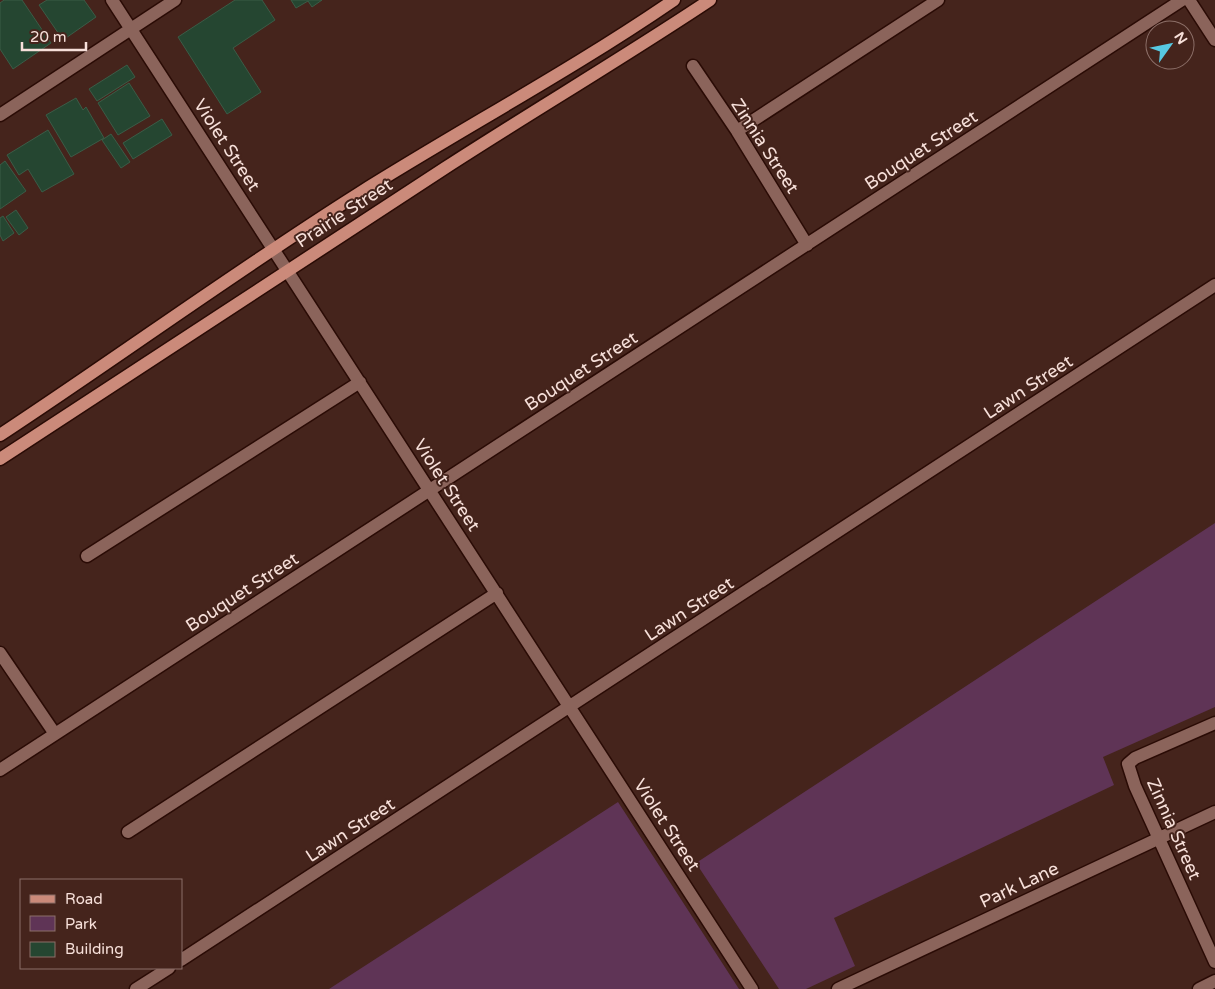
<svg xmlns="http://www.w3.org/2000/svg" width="1215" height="989" viewBox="0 0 1215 989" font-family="'Varela Round',sans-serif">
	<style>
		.green { fill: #5f3456 }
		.building { fill: #254631; stroke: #3b5c47 }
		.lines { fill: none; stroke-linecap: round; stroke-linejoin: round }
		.minor-casing { stroke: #2a0b05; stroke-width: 15 }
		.major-casing { stroke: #2a0b05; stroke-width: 15 }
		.minor { stroke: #8b645b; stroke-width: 12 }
		.major { stroke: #cb8a7a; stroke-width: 12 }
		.labels { text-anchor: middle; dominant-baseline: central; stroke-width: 4; stroke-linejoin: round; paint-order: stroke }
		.street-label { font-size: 18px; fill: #f7e0da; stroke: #45241c }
	</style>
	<rect width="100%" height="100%" fill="#45241c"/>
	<path class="green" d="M1215,523V707L1103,757L1114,785L834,918L855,966L806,989H779L696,863Z
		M618,802L739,989H329Z"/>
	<path class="building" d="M4,0H22L51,43L13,69L0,49V3Z
		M47,0H84L96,17L63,40L39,5Z
		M235,0H262L275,20L233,48L261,92L227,114L178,37Z
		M291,0H322L312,7L308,1L296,8Z
		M127,65L135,77L97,101L89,89Z
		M129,83L150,116L118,135L98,103Z
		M76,98L83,110L86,107L104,138L71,157L46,115Z
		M162,119L172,135L133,159L123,143Z
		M48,130L74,174L42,192L28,169L19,175L7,155Z
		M111,134L130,162L121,168L102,140Z
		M5,161L26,191L0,209V165Z
		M16,210L28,228L19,235L6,217Z
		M3,216L14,233L3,241L0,235V218Z"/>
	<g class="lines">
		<g class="minor-casing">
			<path id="minor" d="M112,0L752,989
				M1189,0L1215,40
				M693,66L737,131L807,245
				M0,115L175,0
				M737,131L938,0
				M87,556L360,382
				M0,653L55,734
				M1215,723L1135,758L1128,764L1135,786L1215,962
				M0,770L1182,0
				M128,832L497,593
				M181,960L1215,285
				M136,989L169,968
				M838,989L1215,812
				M1199,989L1215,981"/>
		</g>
		<g class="major-casing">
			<path id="major" d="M0,435C120,356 236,271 358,194C463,128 572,70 674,0
				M0,459C149,363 296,264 445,168C533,111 623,58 710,0"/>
		</g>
		<use href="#minor" class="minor"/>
		<use href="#major" class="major"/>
	</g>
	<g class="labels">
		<g class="street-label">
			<text transform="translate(227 145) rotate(57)">Violet Street</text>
			<text transform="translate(765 146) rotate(57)">Zinnia Street</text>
			<text transform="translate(921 150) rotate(-33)">Bouquet Street</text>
			<text transform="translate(344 213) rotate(-33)">Prairie Street</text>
			<text transform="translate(581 371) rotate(-33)">Bouquet Street</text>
			<text transform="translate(1028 387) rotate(-33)">Lawn Street</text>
			<text transform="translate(447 485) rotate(57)">Violet Street</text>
			<text transform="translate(242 592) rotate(-33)">Bouquet Street</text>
			<text transform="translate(689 609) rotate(-33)">Lawn Street</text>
			<text transform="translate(667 825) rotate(57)">Violet Street</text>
			<text transform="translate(1174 829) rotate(66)">Zinnia Street</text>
			<text transform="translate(350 830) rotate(-33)">Lawn Street</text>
			<text transform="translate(1019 885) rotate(-25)">Park Lane</text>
		</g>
	</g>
	<rect x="20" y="879" width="162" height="90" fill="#45241c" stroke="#8c6f68"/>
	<rect x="30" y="895" width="25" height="8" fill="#cb8a7a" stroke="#8c6f68"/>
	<text x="65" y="904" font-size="15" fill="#f7e0da">Road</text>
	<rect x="30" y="916" width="25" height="15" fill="#5f3456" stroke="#8c6f68"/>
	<text x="65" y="929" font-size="15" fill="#f7e0da">Park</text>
	<rect x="30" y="942" width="25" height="15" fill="#254631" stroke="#8c6f68"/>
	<text x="65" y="954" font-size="15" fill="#f7e0da">Building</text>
	<g transform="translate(1170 45) rotate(57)"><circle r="24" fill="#45241c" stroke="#8c6f68"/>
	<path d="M0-4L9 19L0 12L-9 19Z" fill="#57c9e2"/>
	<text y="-8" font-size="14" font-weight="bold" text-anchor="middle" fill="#f7e0da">N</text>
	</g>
	<path d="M22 42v8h64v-8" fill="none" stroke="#f7e0da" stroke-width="2.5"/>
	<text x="30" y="42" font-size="15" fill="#f7e0da" stroke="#45241c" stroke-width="4" paint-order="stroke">20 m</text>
</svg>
